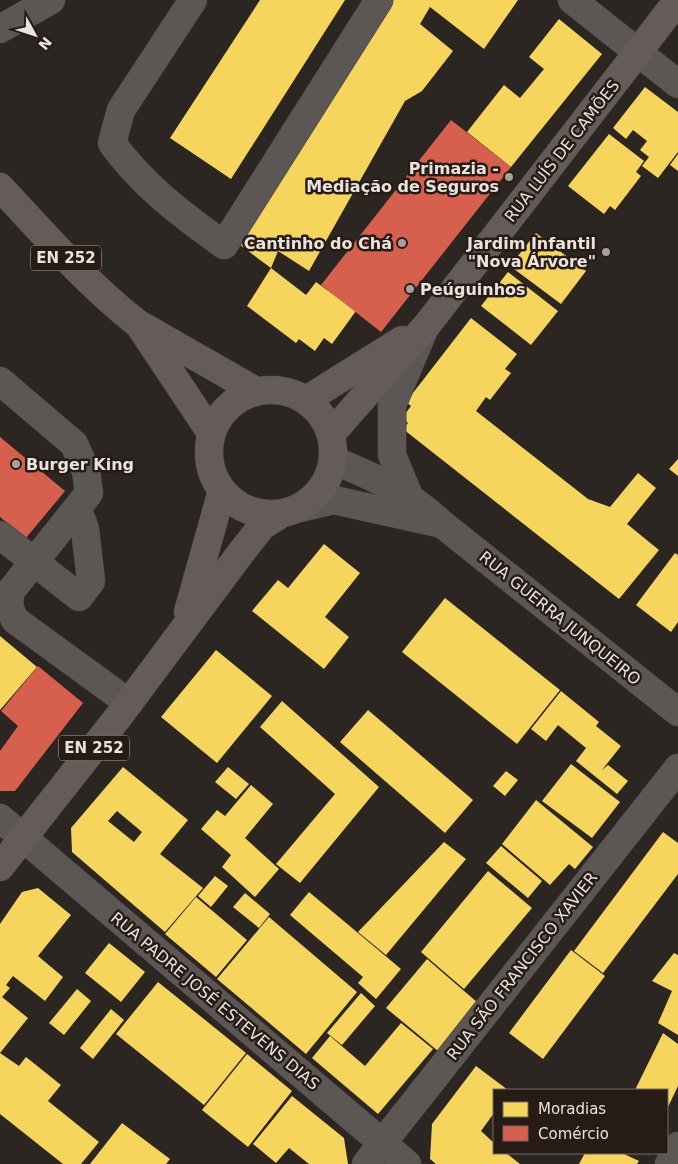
<svg xmlns="http://www.w3.org/2000/svg" width="678" height="1164" viewBox="0 0 678 1164" font-family="'DejaVu Sans',sans-serif">
	<style>
		.homes { fill: #f6d55c; fill-rule: evenodd }
		.shops { fill: #d6604d }
		.lines { fill: none; stroke-linecap: round; stroke-linejoin: round }
		.minor-casing { stroke: #47413e; stroke-width: 29 }
		.major-casing { stroke: #47413e; stroke-width: 29 }
		.minor { stroke: #5c5755; stroke-width: 28 }
		.major { stroke: #655c59; stroke-width: 28 }
		.poi-dot { fill: #a7a09c; stroke: #261c15; stroke-width: 2 }
		.labels { text-anchor: middle; dominant-baseline: central; stroke-width: 5; stroke-linejoin: round; paint-order: stroke }
		.shield { fill: #261c15; stroke: #aea7a1; stroke-width: 1 }
		.shield-label { font-size: 15px; font-weight: bold; fill: #e9e2dd }
		.street-label { font-size: 16px; fill: #e9e2dd; stroke: #261c15 }
		.poi-label { font-size: 16px; font-weight: bold; fill: #e9e2dd; stroke: #261c15; text-anchor: end }
	</style>
	<rect width="100%" height="100%" fill="#2c2622"/>
	<path class="homes" d="M260,0H345L231,179L170,138Z
		M393,0H518L484,49L430,7L420,24L453,51L422,91L405,101L309,271L278,251L271,268L240,245Z
		M559,19L602,54L511,167L467,132L504,85L520,98L544,69L529,57Z
		M645,87L678,112V152L658,178L642,166L649,157L640,150L647,141L633,130L626,139L613,128Z
		M609,134L644,161L636,172L641,176L615,210L610,206L604,214L568,186Z
		M678,154V171L670,165Z
		M536,233L586,271L561,304L510,266Z
		M271,268L306,295L316,282L356,311L332,344L324,338L315,351L299,339L296,343L247,306Z
		M508,272L558,311L531,345L481,306Z
		M471,318L517,354L505,369L511,373L490,400L486,397L476,411L588,499L610,507L638,473L656,488L627,524L659,550L619,599L403,429L408,423L402,418L411,406L406,402Z
		M678,459V476L669,469Z
		M324,544L360,573L325,617L349,637L324,669L252,611L278,580L288,588Z
		M675,553L678,555V622L671,632L636,605Z
		M445,598L560,690L517,744L402,652Z
		M0,636L37,667L0,710Z
		M216,650L272,696L217,763L161,717Z
		M561,691L599,722L596,726L621,746L602,770L608,765L628,781L617,794L576,761L586,748L558,725L546,741L531,729Z
		M282,701L379,787L300,883L276,864L335,794L260,727Z
		M368,710L473,800L445,833L340,742Z
		M571,764L620,802L592,838L542,801Z
		M123,767L188,820L160,854L203,888L165,932L72,852L71,828ZM117,811L142,832L134,842L108,821Z
		M228,767L249,784L236,799L215,782Z
		M506,771L518,780L505,796L493,786Z
		M251,785L273,804L245,838L279,869L255,897L222,867L231,855L201,829L217,810L225,816Z
		M536,800L593,847L575,869L569,864L550,885L502,844Z
		M663,832L678,843V874L603,973L574,951Z
		M444,842L466,859L386,955L358,932Z
		M501,846L542,881L528,898L486,863Z
		M488,871L532,908L464,989L421,952Z
		M215,876L228,886L211,907L198,896Z
		M38,888L71,915L38,956L63,977L45,1001L13,976L6,985L10,988L2,997L28,1018L0,1053L19,1066L26,1057L61,1085L48,1101L99,1142L81,1164H63L0,1114V924L22,892Z
		M309,892L401,969L376,999L358,983L363,977L290,915Z
		M245,893L270,914L259,928L233,907Z
		M196,897L247,940L216,977L165,934Z
		M269,917L357,992L306,1054L217,979Z
		M109,943L145,972L121,1002L85,973Z
		M571,950L605,976L543,1059L509,1033Z
		M674,953L678,955V1035L658,1023L672,991L652,981Z
		M427,959L478,1003L438,1051L386,1008Z
		M158,982L246,1053L204,1105L116,1034Z
		M77,989L91,1001L64,1035L49,1023Z
		M361,993L375,1006L342,1045L327,1033Z
		M111,1009L124,1020L93,1059L80,1048Z
		M401,1023L433,1049L378,1114L312,1058L330,1036L365,1066Z
		M663,1033L678,1044V1086L667,1109V1090H635Z
		M247,1054L292,1091L248,1147L202,1110Z
		M476,1066L508,1090H494V1113L481,1131L494,1143V1153H506L520,1164H436L430,1159L432,1124Z
		M292,1096L344,1138L348,1164H309L289,1148L276,1163L253,1144Z
		M122,1123L170,1159L166,1164H90Z
		M585,1153H622L639,1161L637,1164H579Z"/>
	<path class="shops" d="M451,120L511,167L381,332L321,285Z
		M0,437L65,491L26,538L0,517Z
		M38,666L83,703L15,791H0V751L18,726L1,711Z"/>
	<g class="lines">
		<g class="minor-casing">
			<path id="minor" d="M193,0L121,110L112,143C142,185 182,215 224,245L379,0
				M572,0L678,84
				M0,29L51,0
				M0,381L74,444L86,471L89,493L10,592L9,607L15,620L129,703
				M333,460C378,479 405,490 442,524L678,712
				M409,496L392,455V405L423,332
				M300,508L334,500L438,523
				M0,535L79,597L91,581L85,529L77,508
				M0,818L407,1164
				M366,1164L678,768
				M669,1164L678,1146"/>
		</g>
		<g class="major-casing">
			<path id="major" d="M0,187C44,234 86,283 137,323L256,391
				M141,328L211,433
				M209 452a62 62 0 1 1 124 0a62 62 0 1 1-124 0Z
				M306,400L402,340
				M331,434L427,325L678,0
				M188,612L222,491
				M0,867L119,716L240,554L262,526L281,514"/>
		</g>
		<use href="#minor" class="minor"/>
		<use href="#major" class="major"/>
	</g>
	<g class="poi-dot">
		<circle cx="509" cy="177" r="5"/>
		<circle cx="402" cy="243" r="5"/>
		<circle cx="606" cy="252" r="5"/>
		<circle cx="410" cy="289" r="5"/>
		<circle cx="16" cy="464" r="5"/>
	</g>
	<g class="labels">
		<g class="shield">
			<rect x="31" y="245.5" width="70" height="25" rx="4"/>
			<rect x="59" y="735.5" width="70" height="25" rx="4"/>
		</g>
		<g class="shield-label">
			<text x="66" y="258">EN 252</text>
			<text x="94" y="748">EN 252</text>
		</g>
		<g class="street-label">
			<text transform="translate(562 151) rotate(-52)">RUA LUÍS DE CAMÕES</text>
			<text transform="translate(560 618) rotate(39)">RUA GUERRA JUNQUEIRO</text>
			<text transform="translate(522 966) rotate(-52)">RUA SÃO FRANCISCO XAVIER</text>
			<text transform="translate(215 1001) rotate(40)">RUA PADRE JOSÉ ESTEVENS DIAS</text>
		</g>
		<g class="poi-label">
			<text x="499" y="168">Primazia -<tspan x="499" dy="18">Mediação de Seguros</tspan></text>
			<text x="392" y="243">Cantinho do Chá</text>
			<text x="596" y="243">Jardim Infantil<tspan x="596" dy="18">"Nova Árvore"</tspan></text>
			<text x="420" y="289" text-anchor="start">Peúguinhos</text>
			<text x="26" y="464" text-anchor="start">Burger King</text>
		</g>
	</g>
	<rect x="493" y="1089" width="175" height="65" fill="#261c15" stroke="#746b65"/>
	<rect x="503" y="1102" width="25" height="15" fill="#f6d55c" stroke="#746b65"/>
	<text x="538" y="1114" font-size="15" fill="#e9e2dd">Moradias</text>
	<rect x="503" y="1126" width="25" height="15" fill="#d6604d" stroke="#746b65"/>
	<text x="538" y="1139" font-size="15" fill="#e9e2dd">Comércio</text>
	<g transform="translate(35 35) rotate(130)" stroke="#261c15" stroke-width="4" paint-order="stroke">
	<path d="M0-4L9 19L0 12L-9 19Z" fill="#e9e2dd"/>
	<text y="-8" font-size="14" font-weight="bold" text-anchor="middle" fill="#e9e2dd">N</text>
	</g>
</svg>
